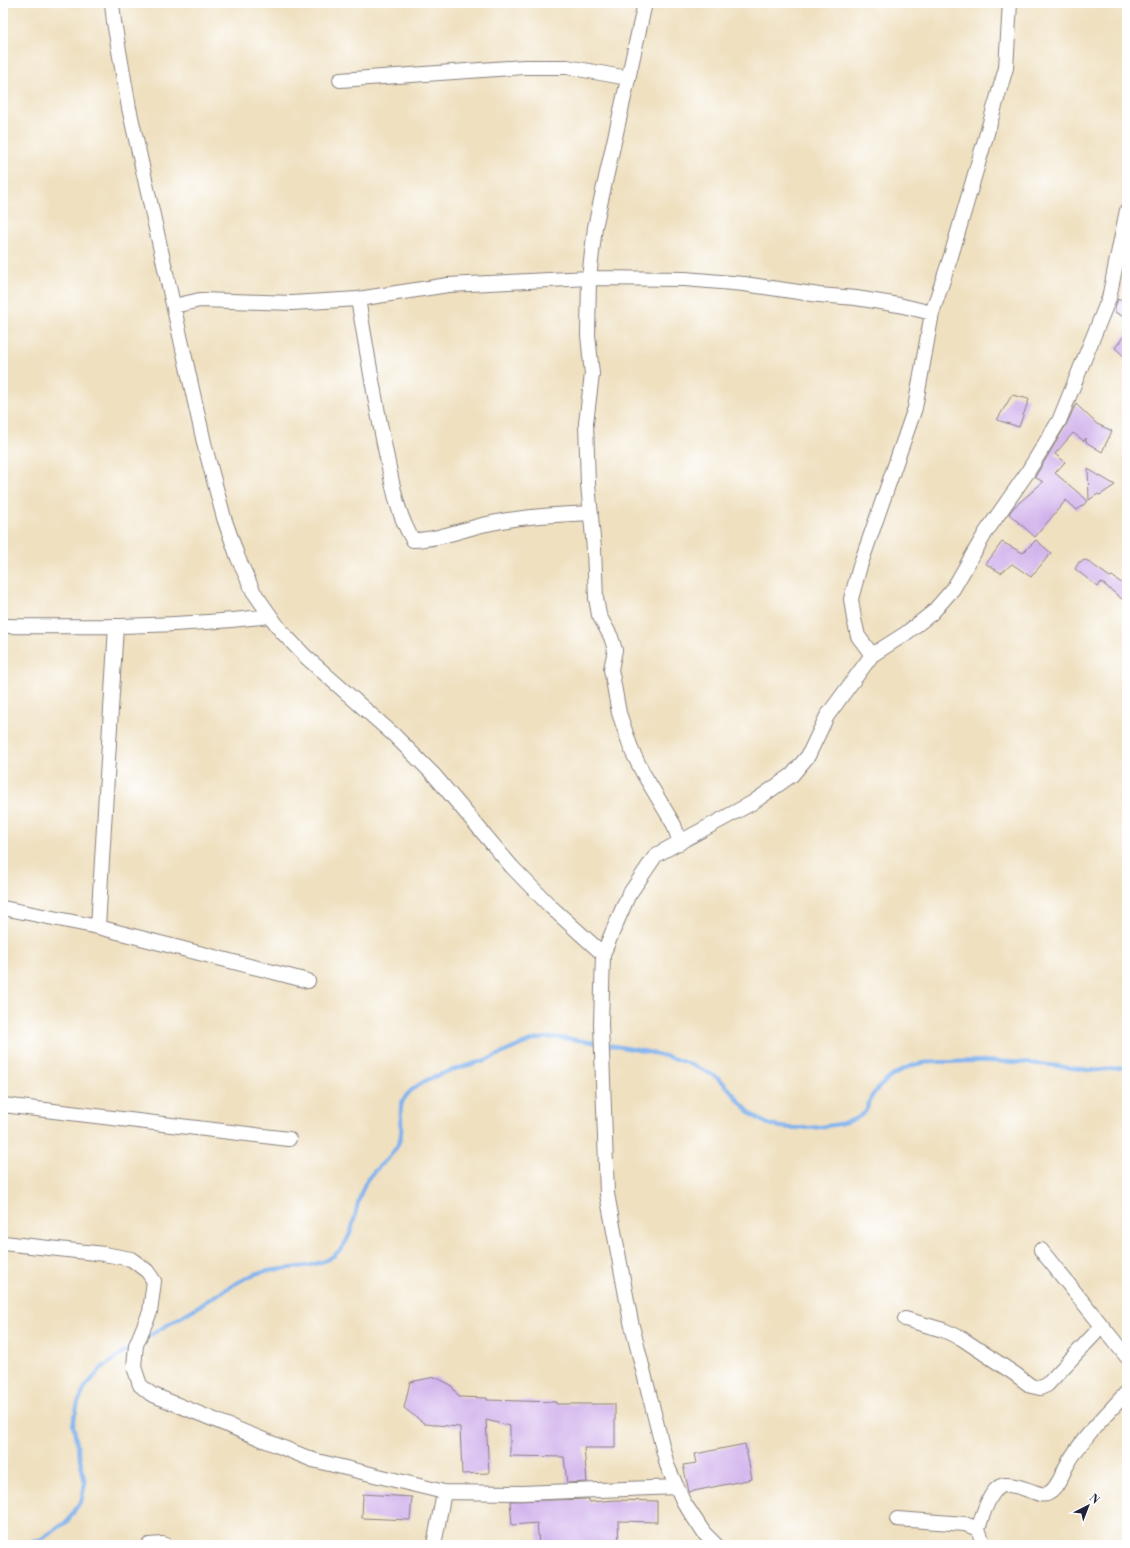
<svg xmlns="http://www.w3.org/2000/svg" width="1130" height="1548" viewBox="0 0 1130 1548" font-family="'Libre Bodoni',serif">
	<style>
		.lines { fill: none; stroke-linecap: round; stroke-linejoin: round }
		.stream { stroke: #81b3ee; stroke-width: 4 }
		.building { fill: #d2b4ec }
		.street-casing { stroke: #88817e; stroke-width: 16 }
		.street { stroke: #fff; stroke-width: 14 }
	</style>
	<rect width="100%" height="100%" fill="#fff"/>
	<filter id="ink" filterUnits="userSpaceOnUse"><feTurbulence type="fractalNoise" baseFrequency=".025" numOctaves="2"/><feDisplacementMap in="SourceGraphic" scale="8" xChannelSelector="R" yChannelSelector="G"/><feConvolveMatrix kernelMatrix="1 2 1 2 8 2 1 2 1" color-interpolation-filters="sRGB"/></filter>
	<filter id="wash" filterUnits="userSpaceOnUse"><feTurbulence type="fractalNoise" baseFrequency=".012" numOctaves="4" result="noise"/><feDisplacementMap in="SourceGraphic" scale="16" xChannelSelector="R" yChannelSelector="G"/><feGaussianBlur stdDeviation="0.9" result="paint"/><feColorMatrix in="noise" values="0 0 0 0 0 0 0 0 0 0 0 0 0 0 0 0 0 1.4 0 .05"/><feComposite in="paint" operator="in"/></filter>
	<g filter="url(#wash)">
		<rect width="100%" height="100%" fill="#efe0c0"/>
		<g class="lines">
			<path class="stream" d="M142,1340C166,1326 190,1312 213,1297C227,1289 240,1280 255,1274C280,1265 320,1272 339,1251C358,1231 353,1202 367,1180C376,1166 395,1157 400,1139C406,1116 390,1105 417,1086C437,1072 465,1067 488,1059C505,1053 521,1043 538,1039C555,1035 574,1040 591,1042C632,1049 679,1054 716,1077C726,1083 732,1093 740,1102C758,1124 775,1129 803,1128C818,1128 855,1124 865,1112C868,1107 869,1101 872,1096C882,1082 898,1070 914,1065C925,1061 939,1062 950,1062C979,1060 1010,1061 1039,1064C1056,1065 1074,1069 1092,1070C1103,1071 1116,1068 1127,1067
				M26,1545L43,1538L68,1521L82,1499L85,1483L73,1424L78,1403L86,1386L102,1368L132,1347"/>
		</g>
		<g id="blocks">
			<path class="building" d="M1118,299L1127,304V319L1115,312V307Z
				M1127,332V359L1115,348Z
				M1012,395L1029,399L1019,427L997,420Z
				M1076,404L1097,424L1112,431L1102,452L1086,442V438L1084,441L1073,433L1055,454L1065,462L1055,473L1088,501L1077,510L1066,500L1035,537L1009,514L1013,508L1043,482L1035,477L1066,425Z
				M1088,469L1115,485L1100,495L1098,494L1089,500Z
				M1036,540L1051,553L1031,577L1012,564L1001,573L986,564L1002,542L1023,553Z
				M1086,560L1110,577L1112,576L1127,587V603L1101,582L1098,587L1075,569L1079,562Z
				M435,1377L451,1385L459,1397L487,1398V1400L556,1402V1404H615V1448H584L587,1482L567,1483L564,1457L510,1456V1426L486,1420L489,1473L462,1474L460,1427L425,1424L404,1408L410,1382Z
				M745,1444L752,1479L689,1492L683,1465L697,1463L695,1454Z
				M363,1494L412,1497L410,1520L362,1518Z
				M589,1499V1502L617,1500L657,1501V1522L618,1521L619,1545H539L537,1523L512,1525L510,1501Z"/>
		</g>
	</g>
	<g filter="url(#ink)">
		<use href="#blocks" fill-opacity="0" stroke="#88817e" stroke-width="1"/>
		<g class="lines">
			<g class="street-casing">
				<path id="street" d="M112,3L114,22L129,108L205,447L224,518L238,558L253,591L281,631L306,657L394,735L434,775L512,867L551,907L603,954
					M645,3L595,227L589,278L588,335L592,374L586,423L588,484L594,549L596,598L599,615L611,637L615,650L611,669L619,713L632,751L643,773L674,825L680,843
					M340,80L524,67H567L628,78
					M358,299C367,351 375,402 386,453C392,482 397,515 413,540C438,540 463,529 487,524C521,516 557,515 591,513
					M174,306L200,300L292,303L358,299L448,285L589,278L685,279L744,284L819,295L856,298L899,305L932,313
					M3,626C92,627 181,627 269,616
					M872,655L858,636L854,619L851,599L860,566L915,408L932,313L951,256L1006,68L1010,3
					M3,908L98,927L308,981
					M98,927L116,626
					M3,1105L289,1139
					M3,1243L104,1254L131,1259L147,1271L154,1281L150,1312L136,1345L134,1367L140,1385L151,1394L313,1460L444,1492L522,1493L677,1487
					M1041,1250L1127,1357
					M905,1319L943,1330L961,1338L1015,1374L1031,1386L1040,1388L1047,1385L1102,1326
					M897,1519L965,1524L978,1529L982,1540L979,1545
					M978,1529C982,1517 990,1486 1005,1485C1015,1484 1025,1489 1034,1492C1039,1494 1044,1496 1049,1493C1058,1488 1062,1474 1067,1465C1082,1438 1106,1415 1127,1392
					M149,1545L163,1544L166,1545
					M434,1545L444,1492
					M716,1545L704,1533L683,1501L667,1465L631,1322L607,1194L601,1024L603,954L628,896L656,855L752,803L792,775L808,756L827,716L872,655L905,634L932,613L953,589L986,532L1027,473L1059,421L1109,298L1127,210"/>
			</g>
			<use href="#street" class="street"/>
		</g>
	</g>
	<rect width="1130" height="1548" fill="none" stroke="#fff" stroke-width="16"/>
	<g transform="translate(1088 1506) rotate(42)" stroke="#ffffff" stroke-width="3" paint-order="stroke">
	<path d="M0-3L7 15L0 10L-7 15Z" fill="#22223b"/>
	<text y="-6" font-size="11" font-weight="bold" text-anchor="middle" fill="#22223b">N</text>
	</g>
</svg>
